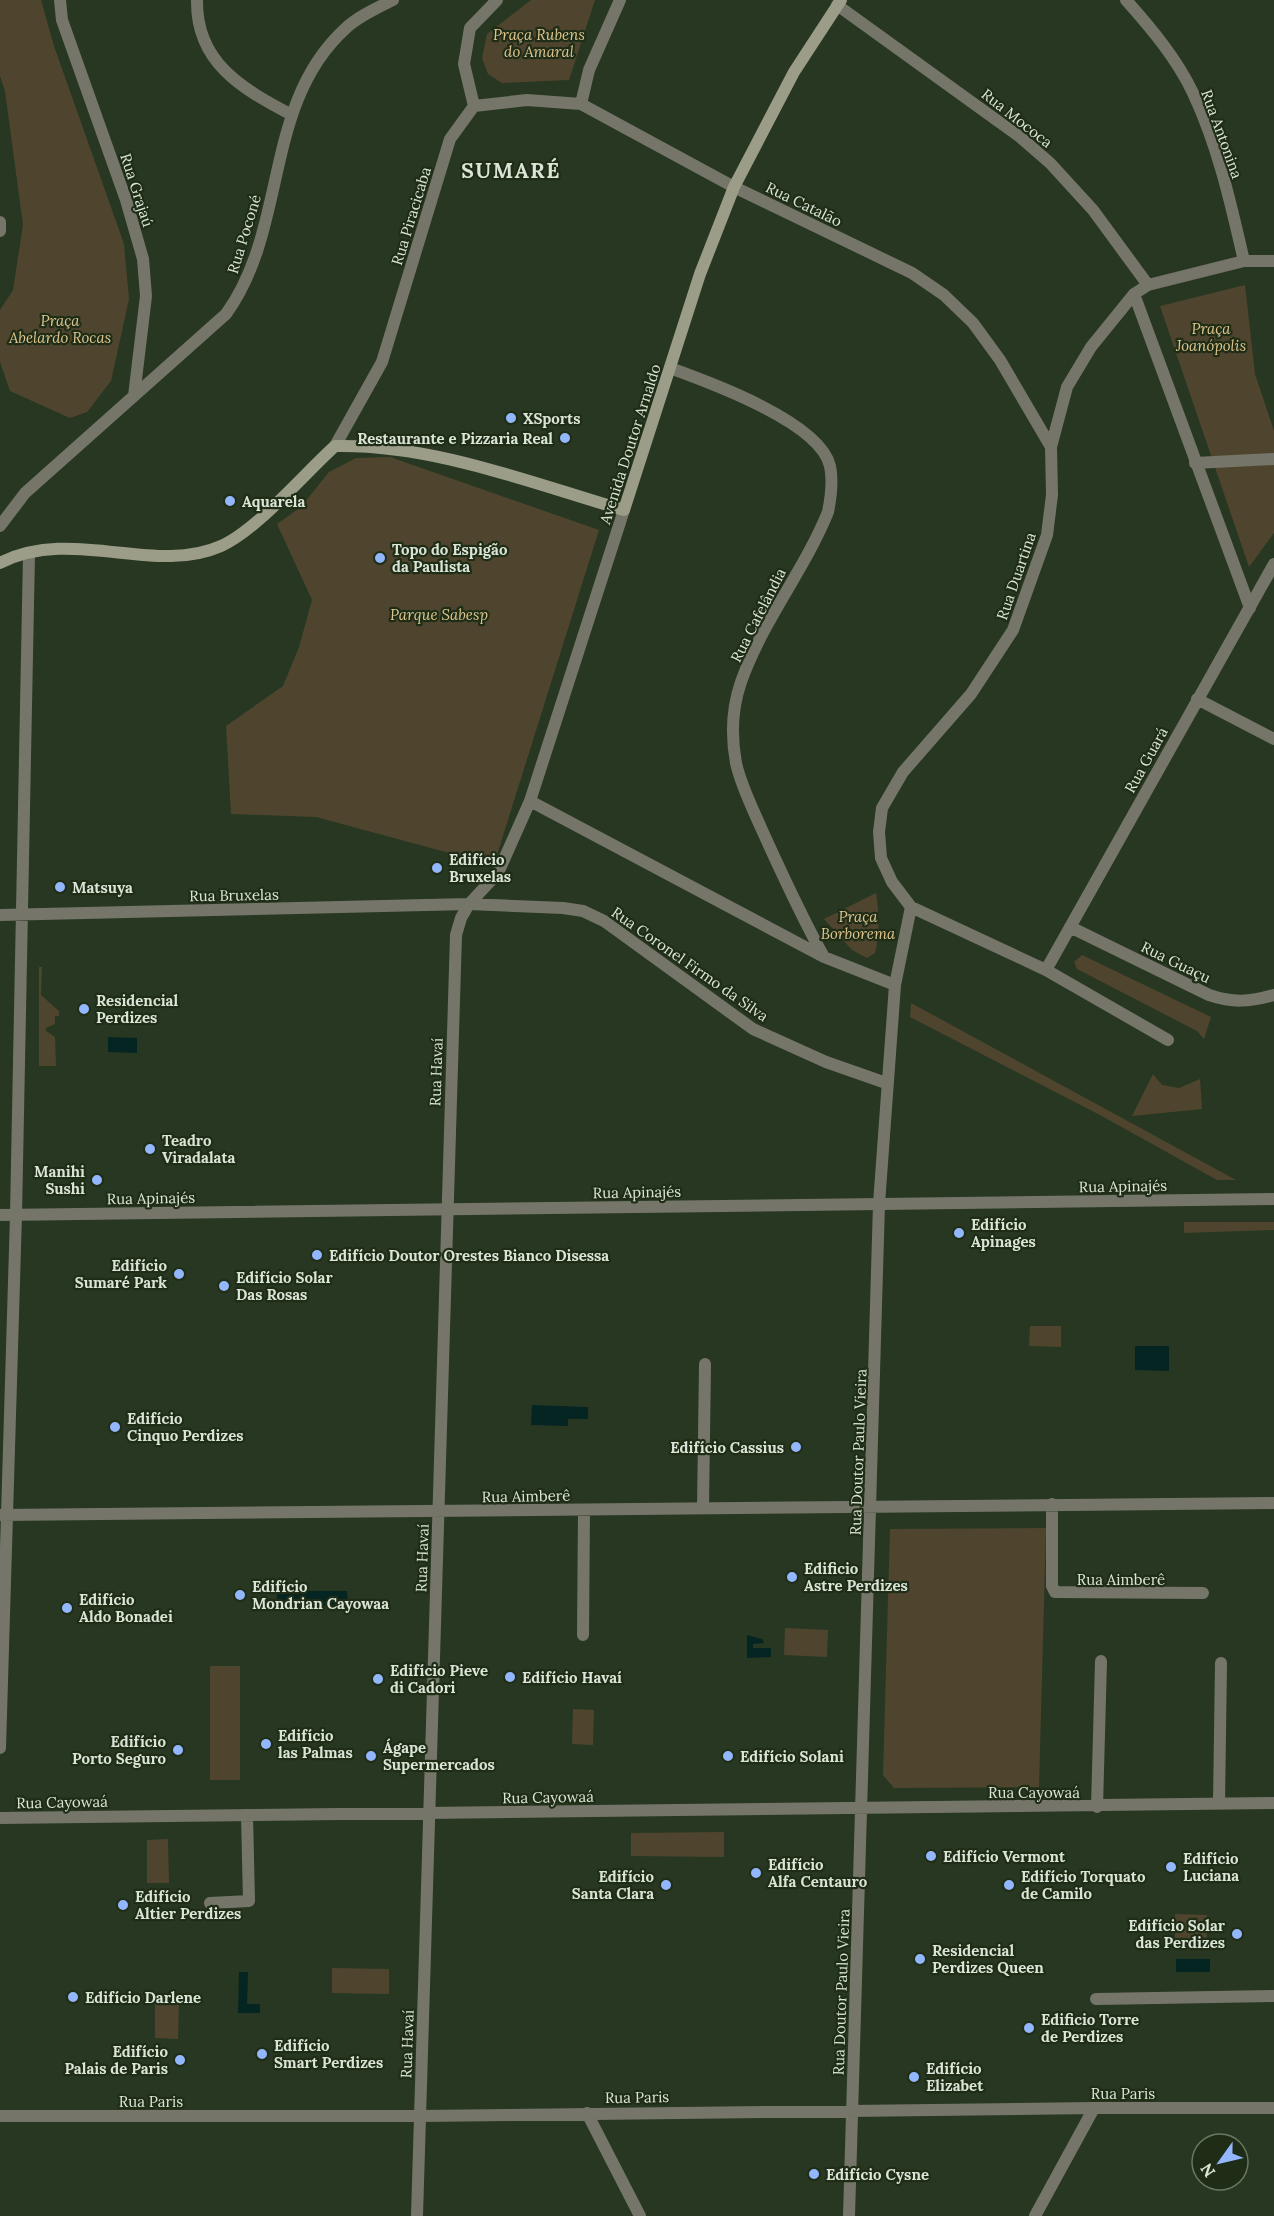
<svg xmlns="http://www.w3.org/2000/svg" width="1274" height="2216" viewBox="0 0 1274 2216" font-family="Lora,serif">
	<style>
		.green { fill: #4f452e }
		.water { fill: #052522 }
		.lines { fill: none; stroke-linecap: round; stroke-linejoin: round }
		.pedestrian { stroke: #757669; stroke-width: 12 }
		.minor { stroke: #757669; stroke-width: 12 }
		.tertiary { stroke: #757669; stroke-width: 12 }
		.secondary { stroke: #9b9d88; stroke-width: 12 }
		.poi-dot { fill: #93b7fd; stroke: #1f2d17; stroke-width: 2 }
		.labels { text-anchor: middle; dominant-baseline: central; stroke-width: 4.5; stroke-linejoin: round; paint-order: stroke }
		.park-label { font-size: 15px; font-style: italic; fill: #dfc58f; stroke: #1f2d17 }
		.street-label { font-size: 15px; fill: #dbe5d7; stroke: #1f2d17 }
		.poi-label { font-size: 15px; font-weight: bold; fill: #dbe5d7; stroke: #1f2d17; text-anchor: start }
		.district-label { font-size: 21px; font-weight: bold; letter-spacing: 1.5px; fill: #dbe5d7; stroke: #1f2d17 }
	</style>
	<rect width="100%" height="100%" fill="#283721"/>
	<path class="green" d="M0,0H41L54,46L124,244L129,299L111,381L87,412L70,418L10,391L0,362V310L13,290L23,225L5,91L0,76Z
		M531,0H595L569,80L502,83L488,74L482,58L487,34Z
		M1245,285L1255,374L1274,431V533L1249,567L1160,306Z
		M390,457L599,530L496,858L479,861L316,817L231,814L226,726L283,686L299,647L312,600L277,524L301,507L329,472L356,458Z
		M876,893C879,913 880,934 875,953L867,958L852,950L824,919Z
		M1082,955L1211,1017L1204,1039L1197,1031L1077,969L1074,962Z
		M39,967H42L41,995L59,1011V1016H55V1024L46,1028V1031L55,1037L56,1066H39Z
		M911,1003L1236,1180H1217L1100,1115L910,1017Z
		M1153,1074L1162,1085L1179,1088L1200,1079L1202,1109L1132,1116Z
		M1184,1222H1274V1230L1184,1233Z
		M1030,1326H1061V1347L1029,1346Z
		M1046,1528L1039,1787L894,1788L883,1775L890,1529Z
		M785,1628L828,1630L827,1657L784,1655Z
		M210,1666H240V1780H210Z
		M573,1709L594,1710L593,1745L572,1744Z
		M724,1832V1857L631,1856V1833Z
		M168,1839L169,1883H147V1840Z
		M1175,1914L1207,1915V1950H1175Z
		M332,1968L389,1969V1994L332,1993Z
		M155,2002L179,2003L178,2039L155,2038Z"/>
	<path class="water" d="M108,1037L137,1038V1053L108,1052Z
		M1135,1346H1169V1371L1135,1370Z
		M532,1405L588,1407V1419H568V1426L531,1425Z
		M277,1591H347L348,1606H277Z
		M747,1635L762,1639L764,1643L753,1644V1648H771V1657L747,1658Z
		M1176,1959H1210V1972H1176Z
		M239,1972H248L247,2004H260V2013H238Z"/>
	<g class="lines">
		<path class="pedestrian" d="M1195,463L1274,459"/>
		<path class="minor" d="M60,0L62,20L126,200L143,259L146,296L134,396
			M197,0C196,62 241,88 290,114
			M1126,0C1151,28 1177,59 1193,93C1218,146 1231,204 1244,261
			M837,5L1020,137L1050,163L1093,210L1148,285
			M581,104L589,70L620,0
			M474,106L527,100L581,104L734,187L912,273L944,295L973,323L1000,360L1051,447
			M474,106L464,64L470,28L497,0
			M0,222V231
			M1134,294L1250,608
			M670,368C709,382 820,422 830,466C833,480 831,497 828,512C804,571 762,622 741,682C732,708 731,736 736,763C741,786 753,809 762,830C782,874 801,916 824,957
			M335,446L382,362L450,139L474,106
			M0,526L25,493L226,314C289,227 262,104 346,28C359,16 377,8 393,0
			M1197,699L1274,739
			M530,801L824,957L895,985
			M0,915L469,904L563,908L583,911L604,921L753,1029L826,1062L886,1083
			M1070,927L1209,995C1233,1003 1249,1002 1274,995
			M1046,970L1274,564
			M1168,1040L1046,970L911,907L892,882L881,858L879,832L882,808L903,772L971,694L1013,630L1047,535L1052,495L1051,447L1067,387L1091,347L1134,294L1148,285L1244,261H1274
			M1052,1504V1586L1055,1592L1203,1593
			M703,1508L705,1364
			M0,1515L1274,1503
			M583,1635L584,1510
			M0,1748L16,1215L29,554
			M1219,1804L1221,1663
			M1097,1807L1101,1661
			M0,1818L1274,1803
			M210,1903L249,1901L247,1815
			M1096,1999L1274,1996
			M587,2113L640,2216
			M0,2116H420L1094,2108H1274
			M417,2216L456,935L461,918L469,904L498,873L530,801L624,510
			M849,2216L879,1204L895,985L911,907
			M1035,2216L1094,2108"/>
		<path class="tertiary" d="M0,1215L1274,1199"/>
		<path class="secondary" d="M0,563C72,526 154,576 221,546C257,530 304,474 335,446C433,444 531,483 624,510L700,274L734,187L794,72L841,0"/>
	</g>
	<g class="poi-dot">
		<circle cx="511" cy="418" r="6"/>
		<circle cx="565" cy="438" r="6"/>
		<circle cx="230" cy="501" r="6"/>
		<circle cx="380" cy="558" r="6"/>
		<circle cx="437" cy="868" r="6"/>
		<circle cx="60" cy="887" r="6"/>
		<circle cx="84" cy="1009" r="6"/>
		<circle cx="150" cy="1149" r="6"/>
		<circle cx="97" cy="1180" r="6"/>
		<circle cx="959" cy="1233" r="6"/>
		<circle cx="317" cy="1255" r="6"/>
		<circle cx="179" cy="1274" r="6"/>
		<circle cx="224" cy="1286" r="6"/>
		<circle cx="115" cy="1427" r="6"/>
		<circle cx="796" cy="1447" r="6"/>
		<circle cx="792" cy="1577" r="6"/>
		<circle cx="240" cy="1595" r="6"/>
		<circle cx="67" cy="1608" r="6"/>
		<circle cx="510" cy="1677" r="6"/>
		<circle cx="378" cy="1679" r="6"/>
		<circle cx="266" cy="1744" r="6"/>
		<circle cx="178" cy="1750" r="6"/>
		<circle cx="371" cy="1756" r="6"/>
		<circle cx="728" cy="1756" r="6"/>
		<circle cx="931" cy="1856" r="6"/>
		<circle cx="1171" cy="1867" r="6"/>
		<circle cx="756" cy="1873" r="6"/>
		<circle cx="666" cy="1885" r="6"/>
		<circle cx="1009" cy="1885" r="6"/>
		<circle cx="123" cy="1905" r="6"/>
		<circle cx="1237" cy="1934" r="6"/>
		<circle cx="920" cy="1959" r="6"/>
		<circle cx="73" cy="1997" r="6"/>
		<circle cx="1029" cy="2028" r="6"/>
		<circle cx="262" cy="2054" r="6"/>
		<circle cx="180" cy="2060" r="6"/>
		<circle cx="914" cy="2077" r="6"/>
		<circle cx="814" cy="2174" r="6"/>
	</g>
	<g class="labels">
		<g class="park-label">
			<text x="539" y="34">Praça Rubens<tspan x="539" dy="17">do Amaral</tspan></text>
			<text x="60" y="320">Praça<tspan x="60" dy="17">Abelardo Rocas</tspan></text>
			<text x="1211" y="328">Praça<tspan x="1211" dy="17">Joanópolis</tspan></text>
			<text x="439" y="614">Parque Sabesp</text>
			<text x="858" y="916">Praça<tspan x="858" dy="17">Borborema</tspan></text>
		</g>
		<g class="street-label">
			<text transform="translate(1017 118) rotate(38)">Rua Mococa</text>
			<text transform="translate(1222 134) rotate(70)">Rua Antonina</text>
			<text transform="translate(137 190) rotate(72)">Rua Grajaú</text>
			<text transform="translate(804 204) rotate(26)">Rua Catalão</text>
			<text transform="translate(411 216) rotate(-73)">Rua Piracicaba</text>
			<text transform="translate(244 234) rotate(-73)">Rua Poconé</text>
			<text transform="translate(630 444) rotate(-72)">Avenida Doutor Arnaldo</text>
			<text transform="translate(1016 576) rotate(-71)">Rua Duartina</text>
			<text transform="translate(758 615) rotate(-63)">Rua Cafelândia</text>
			<text transform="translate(1146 760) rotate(-61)">Rua Guará</text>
			<text transform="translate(234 895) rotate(-1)">Rua Bruxelas</text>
			<text transform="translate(1176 962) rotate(26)">Rua Guaçu</text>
			<text transform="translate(690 964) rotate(35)">Rua Coronel Firmo da Silva</text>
			<text transform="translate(436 1072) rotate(-88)">Rua Havaí</text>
			<text transform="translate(1123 1186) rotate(-1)">Rua Apinajés</text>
			<text transform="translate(637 1192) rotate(-1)">Rua Apinajés</text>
			<text transform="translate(151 1198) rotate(-1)">Rua Apinajés</text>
			<text transform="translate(858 1452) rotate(-88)">Rua Doutor Paulo Vieira</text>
			<text transform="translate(526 1496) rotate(-1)">Rua Aimberê</text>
			<text transform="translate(422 1558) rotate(-88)">Rua Havaí</text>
			<text x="1121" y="1579">Rua Aimberê</text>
			<text x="1034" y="1792">Rua Cayowaá</text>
			<text transform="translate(548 1797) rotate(-1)">Rua Cayowaá</text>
			<text transform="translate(62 1802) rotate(-1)">Rua Cayowaá</text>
			<text transform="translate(841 1992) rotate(-88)">Rua Doutor Paulo Vieira</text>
			<text transform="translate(407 2044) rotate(-88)">Rua Havaí</text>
			<text x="1123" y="2093">Rua Paris</text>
			<text transform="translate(637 2097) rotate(-1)">Rua Paris</text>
			<text x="151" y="2101">Rua Paris</text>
		</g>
		<g class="poi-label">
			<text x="523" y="418">XSports</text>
			<text x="553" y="438" text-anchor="end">Restaurante e Pizzaria Real</text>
			<text x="242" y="501">Aquarela</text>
			<text x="392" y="549">Topo do Espigão<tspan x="392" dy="17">da Paulista</tspan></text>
			<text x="449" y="859">Edifício<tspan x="449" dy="17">Bruxelas</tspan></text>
			<text x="72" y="887">Matsuya</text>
			<text x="96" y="1000">Residencial<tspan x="96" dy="17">Perdizes</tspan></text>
			<text x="162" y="1140">Teadro<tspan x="162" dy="17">Viradalata</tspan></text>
			<text x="85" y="1171" text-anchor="end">Manihi<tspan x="85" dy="17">Sushi</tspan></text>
			<text x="971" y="1224">Edifício<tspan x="971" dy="17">Apinages</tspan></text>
			<text x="329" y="1255">Edifício Doutor Orestes Bianco Disessa</text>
			<text x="167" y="1265" text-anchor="end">Edifício<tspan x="167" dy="17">Sumaré Park</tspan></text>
			<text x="236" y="1277">Edifício Solar<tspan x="236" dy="17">Das Rosas</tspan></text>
			<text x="127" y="1418">Edifício<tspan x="127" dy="17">Cinquo Perdizes</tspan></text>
			<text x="784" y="1447" text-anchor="end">Edifício Cassius</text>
			<text x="804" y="1568">Edificio<tspan x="804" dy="17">Astre Perdizes</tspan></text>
			<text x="252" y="1586">Edifício<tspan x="252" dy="17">Mondrian Cayowaa</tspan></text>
			<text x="79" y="1599">Edifício<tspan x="79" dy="17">Aldo Bonadei</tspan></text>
			<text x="390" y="1670">Edifício Pieve<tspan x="390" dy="17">di Cadori</tspan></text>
			<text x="522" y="1677">Edifício Havaí</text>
			<text x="278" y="1735">Edifício<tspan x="278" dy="17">las Palmas</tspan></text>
			<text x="166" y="1741" text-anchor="end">Edifício<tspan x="166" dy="17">Porto Seguro</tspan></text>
			<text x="383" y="1747">Ágape<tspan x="383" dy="17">Supermercados</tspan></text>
			<text x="740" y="1756">Edifício Solani</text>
			<text x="943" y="1856">Edifício Vermont</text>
			<text x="1183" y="1858">Edifício<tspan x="1183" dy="17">Luciana</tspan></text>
			<text x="768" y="1864">Edifício<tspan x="768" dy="17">Alfa Centauro</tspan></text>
			<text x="654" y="1876" text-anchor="end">Edifício<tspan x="654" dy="17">Santa Clara</tspan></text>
			<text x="1021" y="1876">Edifício Torquato<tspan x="1021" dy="17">de Camilo</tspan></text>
			<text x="135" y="1896">Edifício<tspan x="135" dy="17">Altier Perdizes</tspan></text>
			<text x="1225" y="1925" text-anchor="end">Edifício Solar<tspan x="1225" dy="17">das Perdizes</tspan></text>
			<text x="932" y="1950">Residencial<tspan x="932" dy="17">Perdizes Queen</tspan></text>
			<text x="85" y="1997">Edifício Darlene</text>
			<text x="1041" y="2019">Edificio Torre<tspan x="1041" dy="17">de Perdizes</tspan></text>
			<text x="274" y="2045">Edifício<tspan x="274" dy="17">Smart Perdizes</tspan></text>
			<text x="168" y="2051" text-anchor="end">Edifício<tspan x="168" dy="17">Palais de Paris</tspan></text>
			<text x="926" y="2068">Edifício<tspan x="926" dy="17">Elizabet</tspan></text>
			<text x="826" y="2174">Edifício Cysne</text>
		</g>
		<g class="district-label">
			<text x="511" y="170">SUMARÉ</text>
		</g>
	</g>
	<g transform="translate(1220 2162) rotate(236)"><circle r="28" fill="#1f2d17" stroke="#6a7764" stroke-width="1.5"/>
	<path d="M0-4.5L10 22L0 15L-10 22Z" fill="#93b7fd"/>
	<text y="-9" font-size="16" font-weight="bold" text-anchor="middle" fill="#dbe5d7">N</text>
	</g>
</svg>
